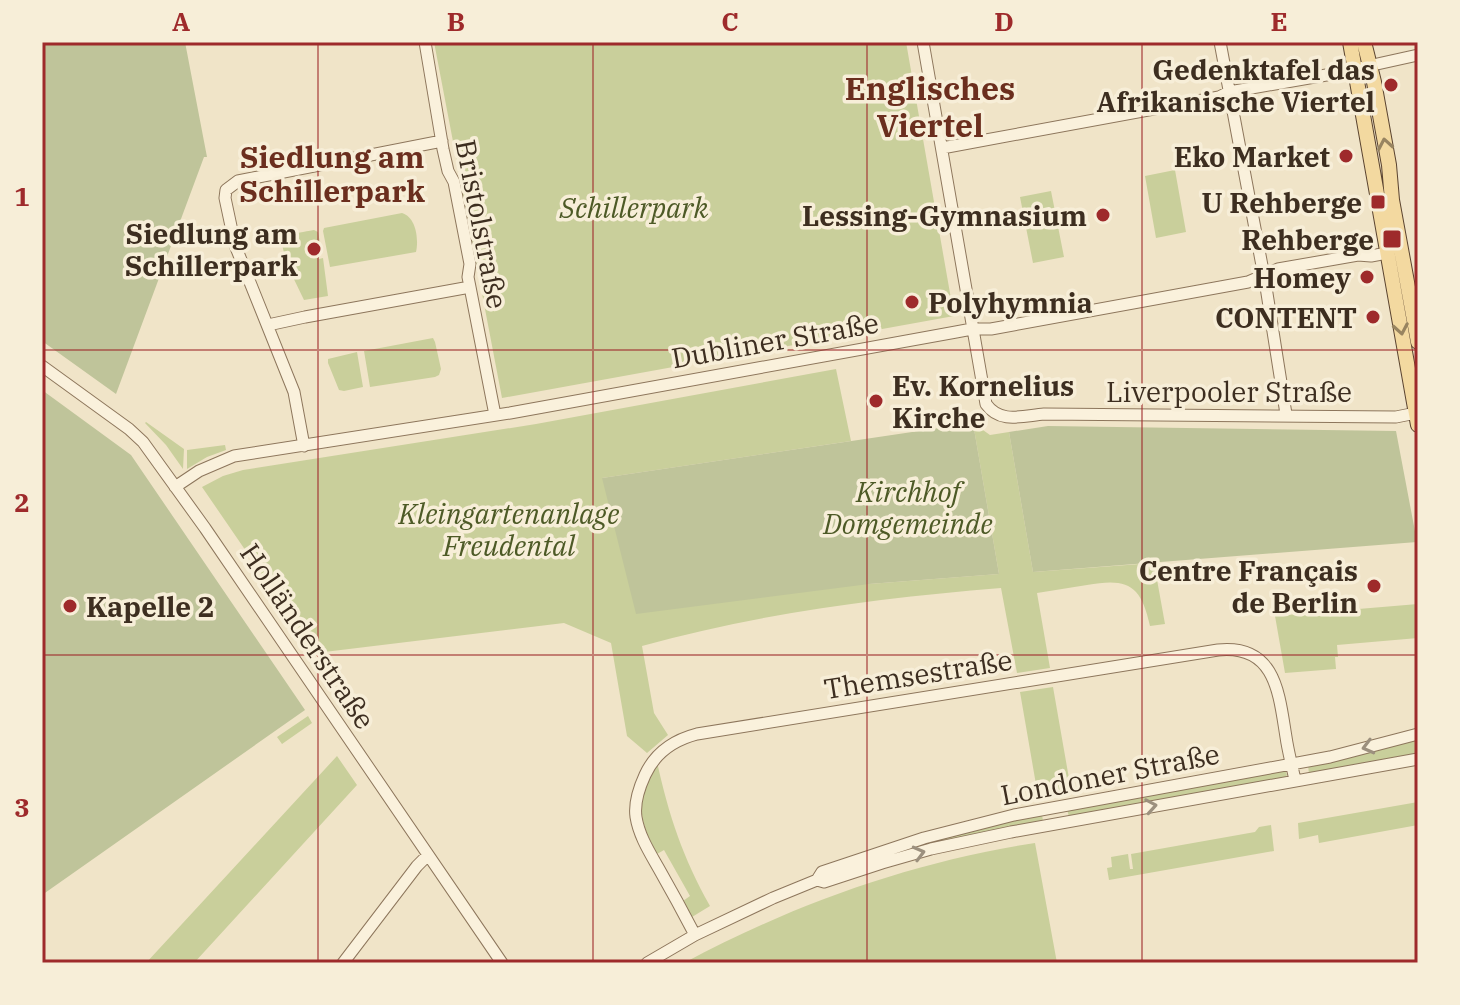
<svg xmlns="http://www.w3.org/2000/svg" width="1460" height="1005" viewBox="0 0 1460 1005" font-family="'IBM Plex Serif',serif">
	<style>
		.green { fill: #c9cf9b }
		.cemetery { fill: #bfc49a }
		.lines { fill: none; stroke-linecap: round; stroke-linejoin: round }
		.minor-casing { stroke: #8d765c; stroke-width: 13 }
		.major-casing { stroke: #5b4430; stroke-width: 16 }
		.minor { stroke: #faf1dc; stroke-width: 11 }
		.major { stroke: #f3d9a0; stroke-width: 14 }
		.oneway { stroke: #988460 }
		.oneway2 { stroke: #9c907e }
		.grid { fill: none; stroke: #9e2a2b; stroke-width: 2; stroke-opacity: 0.55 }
		.poi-dot { fill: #9e2a2b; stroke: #f7eed8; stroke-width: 3 }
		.labels { text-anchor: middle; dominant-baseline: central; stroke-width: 7; stroke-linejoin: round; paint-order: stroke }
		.poi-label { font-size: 28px; font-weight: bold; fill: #3d2e20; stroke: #f7eed8; text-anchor: end }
		.park-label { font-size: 28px; font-style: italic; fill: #4d5a26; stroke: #f7eed8 }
		.street-label { font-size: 28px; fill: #3d2e20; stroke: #f7eed8 }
		.neighbourhood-label { font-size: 30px; font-weight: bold; fill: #6b2e1e; stroke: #f7eed8 }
		.quarter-label { font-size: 32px; font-weight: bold; fill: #6b2e1e; stroke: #f7eed8 }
		.neatline { fill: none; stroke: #9e2a2b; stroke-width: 3 }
		.grid-label { font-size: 26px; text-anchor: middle; font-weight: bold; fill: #9e2a2b }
	</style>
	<rect width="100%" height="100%" fill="#f0e4c8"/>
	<path class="green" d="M434,42H906L954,316L502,398Z
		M1175,170L1186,232L1156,238L1145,176Z
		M1051,191L1064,257L1033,263L1020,197Z
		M402,213C416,217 419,239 416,252L330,267L323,231L324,228Z
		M314,230L318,232L322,254L318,255L319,259L323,258L328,296L304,300L290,271L294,269L293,265L289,266C275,232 283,236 314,230Z
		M433,338L435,342L441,369L439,375L435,377L370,387L364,351Z
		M357,352L363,387L344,391L339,390L328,363V359Z
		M836,369L851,441L602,478L869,584L999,574L973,423L990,435L1009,432L1033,572L1154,563L1165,624L1150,626C1141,584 1127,578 1087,585C1070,588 1054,590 1037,593L1050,668L1017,673L1001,588C880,598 760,613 642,646L654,713L668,735L647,753L627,736L611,643L564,623L316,653L202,487L223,476L243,470L536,424Z
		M146,422L184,449L183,469L166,445L145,423Z
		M225,445L226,450L207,457L187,469V450Z
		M1418,604V638L1337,645L1338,657H1335L1336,669L1285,673L1275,616Z
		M1053,687L1071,790L1038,796L1020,692Z
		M308,716L312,723L282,744L277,737Z
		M1418,738V755L1309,774L1308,765Z
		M337,756L357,785L194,963H146Z
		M657,762C669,816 683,858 710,906L692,917L683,901L690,896L664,850L657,854C636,814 637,802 657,762Z
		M1285,770L1287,775L1285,778L1069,817L1067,809Z
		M1418,802V825L1319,843L1318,835L1299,839L1298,823Z
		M1042,814L1043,822L822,876L903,847Z
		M1271,825L1274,851L1109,880L1107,868L1112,867L1111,857L1128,854L1130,869H1133L1131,854L1255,832L1259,827Z
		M1035,843L1057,963H684C794,904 912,862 1035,843Z"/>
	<path class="cemetery" d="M42,42H185L207,157H204L116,394L42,341Z
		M42,390L131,455L305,710L42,895Z
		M973,423L999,574L869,584L636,614L602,478Z
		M1048,426L1396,431L1417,542L1033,572L1009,432Z"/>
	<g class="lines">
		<g class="minor-casing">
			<path id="minor" d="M425,42L443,149L448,171L454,182L470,264L468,277L470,287L495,415
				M923,42L986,404C1000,424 1022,416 1044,414L1396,417L1416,413
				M1220,42L1266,287L1286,414
				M942,148L1219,97L1229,92L1332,74L1418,55
				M268,325L305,317L470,287
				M42,366L129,429L143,442L205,528L502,963
				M304,446L294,392L235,245L225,198L226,190L238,181L442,141
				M175,487L199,471L234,456L510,413L956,332L972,329H991L1248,282L1278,269L1358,255L1371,256L1387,253
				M817,880L824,882L882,863L931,849L1011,832L1418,759
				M695,935C683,912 671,890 659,869C650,853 639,836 636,817C634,803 639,788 645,775C655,753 674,740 697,734L1218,650C1276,644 1279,694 1286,737C1288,751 1292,766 1295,780
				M343,963L417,866L428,855
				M647,963L695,935L773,898L817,880L822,872L924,838L1014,815L1330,757L1418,734"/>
		</g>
		<g class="major-casing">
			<path id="major" d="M1350,42L1418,425
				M1364,42L1374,82L1389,165L1392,200L1418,342"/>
		</g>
		<use href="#minor" class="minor"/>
		<use href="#major" class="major"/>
	</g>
	<defs><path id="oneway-chevron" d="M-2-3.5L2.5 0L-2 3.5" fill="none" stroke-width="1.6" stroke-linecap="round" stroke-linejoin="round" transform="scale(2)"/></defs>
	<g class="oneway">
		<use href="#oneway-chevron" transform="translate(1385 144) rotate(-100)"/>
		<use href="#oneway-chevron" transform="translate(1401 329) rotate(80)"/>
	</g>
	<g class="oneway2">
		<use href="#oneway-chevron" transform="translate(1368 747) rotate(165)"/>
		<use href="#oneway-chevron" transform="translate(1151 806) rotate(-10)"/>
		<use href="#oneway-chevron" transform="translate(919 853) rotate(-15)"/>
	</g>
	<path class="grid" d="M318,42V963M593,42V963M867,42V963M1142,42V963M42,350H1418M42,655H1418"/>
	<g class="poi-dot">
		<circle cx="1391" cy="85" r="8"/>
		<circle cx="1346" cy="156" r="8"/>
		<rect x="1370" y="194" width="16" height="16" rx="4"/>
		<circle cx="1103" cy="215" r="8"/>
		<rect x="1382" y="229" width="20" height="20" rx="4"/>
		<circle cx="314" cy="249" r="8"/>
		<circle cx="1367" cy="277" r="8"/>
		<circle cx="912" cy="302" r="8"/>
		<circle cx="1373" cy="317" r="8"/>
		<circle cx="876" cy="401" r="8"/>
		<circle cx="1374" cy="586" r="8"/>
		<circle cx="70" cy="606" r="8"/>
	</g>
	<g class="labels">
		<g class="poi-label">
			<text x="1375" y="69">Gedenktafel das<tspan x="1375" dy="32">Afrikanische Viertel</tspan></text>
			<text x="1330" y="156">Eko Market</text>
			<text x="1362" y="202">U Rehberge</text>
			<text x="1087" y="215">Lessing-Gymnasium</text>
			<text x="298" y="233">Siedlung am<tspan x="298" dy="32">Schillerpark</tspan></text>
			<text x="1374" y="239">Rehberge</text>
			<text x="1351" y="277">Homey</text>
			<text x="928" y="302" text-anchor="start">Polyhymnia</text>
			<text x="1357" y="317">CONTENT</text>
			<text x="892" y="385" text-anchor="start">Ev. Kornelius<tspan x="892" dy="32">Kirche</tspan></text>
			<text x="1358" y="570">Centre Français<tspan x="1358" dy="32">de Berlin</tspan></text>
			<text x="86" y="606" text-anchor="start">Kapelle 2</text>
		</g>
		<g class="park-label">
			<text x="634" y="207">Schillerpark</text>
			<text x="908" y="491">Kirchhof<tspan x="908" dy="32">Domgemeinde</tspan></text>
			<text x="509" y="513">Kleingartenanlage<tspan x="509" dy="32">Freudental</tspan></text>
		</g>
		<g class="street-label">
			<text transform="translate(482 224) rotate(79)">Bristolstraße</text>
			<text transform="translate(775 340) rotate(-10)">Dubliner Straße</text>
			<text x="1229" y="391">Liverpooler Straße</text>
			<text transform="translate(308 636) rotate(56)">Holländerstraße</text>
			<text transform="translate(918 674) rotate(-9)">Themsestraße</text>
			<text transform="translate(1110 774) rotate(-11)">Londoner Straße</text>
		</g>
		<g class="neighbourhood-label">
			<text x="332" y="156">Siedlung am<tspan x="332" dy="34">Schillerpark</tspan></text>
		</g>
		<g class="quarter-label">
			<text x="930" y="88">Englisches<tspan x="930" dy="37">Viertel</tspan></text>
		</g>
	</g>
	<rect width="1460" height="1005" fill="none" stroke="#f7eed8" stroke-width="88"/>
	<rect x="44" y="44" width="1372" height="917" class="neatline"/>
	<g class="grid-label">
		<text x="181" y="31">A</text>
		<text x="456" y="31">B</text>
		<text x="730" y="31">C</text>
		<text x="1004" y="31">D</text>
		<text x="1279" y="31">E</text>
		<text x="22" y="206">1</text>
		<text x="22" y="512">2</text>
		<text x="22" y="817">3</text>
	</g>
</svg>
